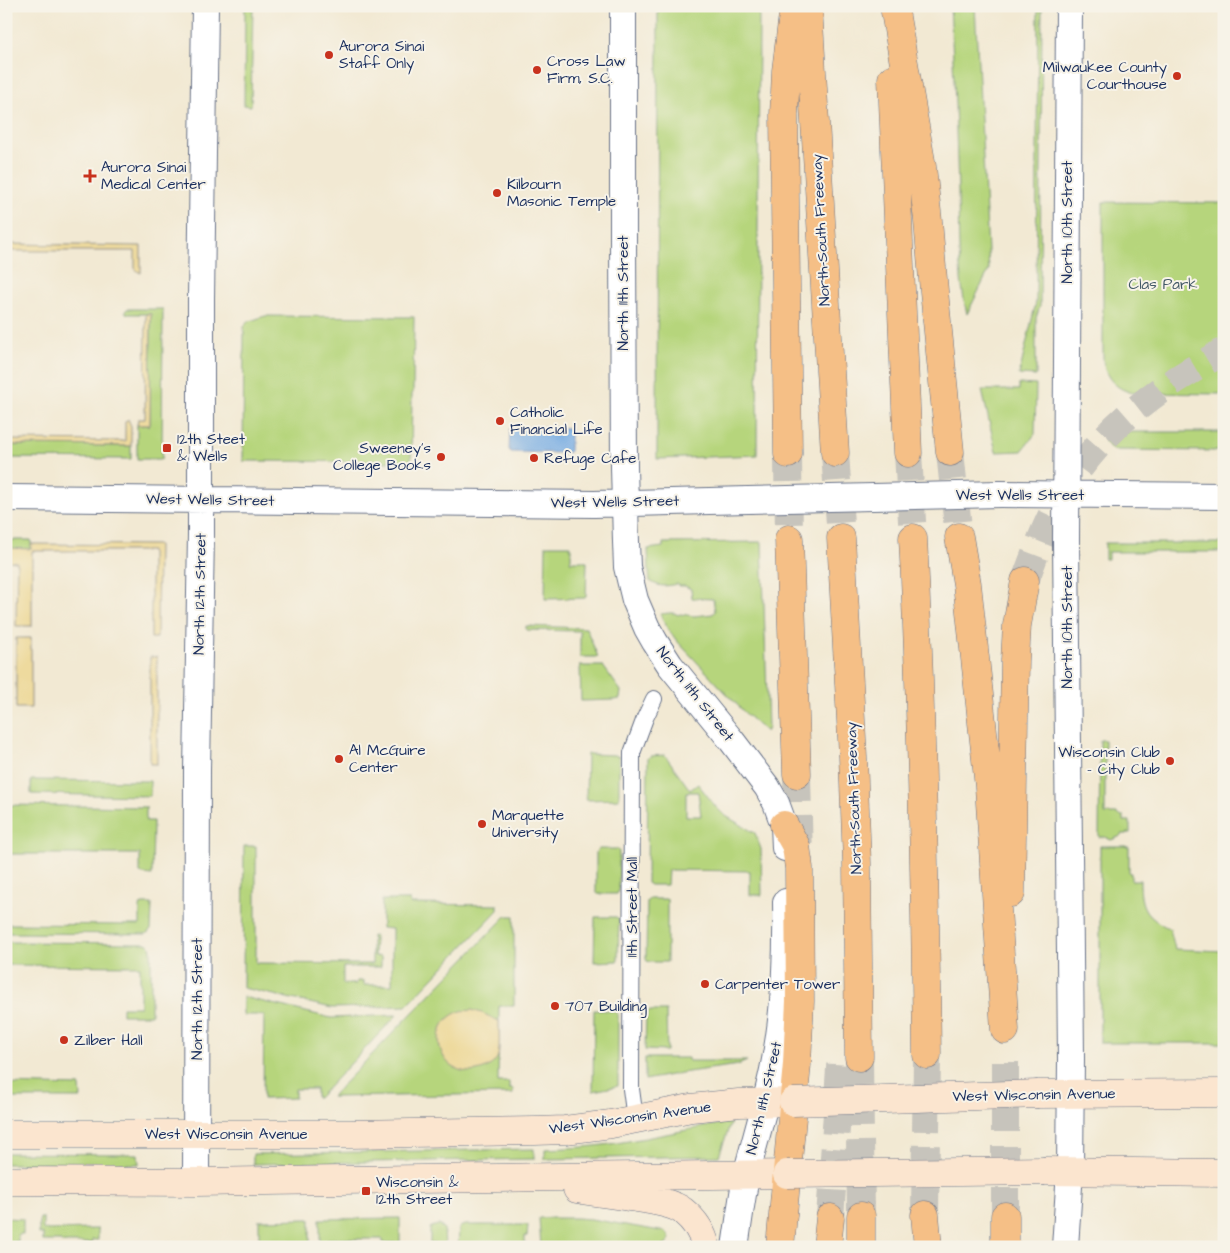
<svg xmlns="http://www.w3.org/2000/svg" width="1230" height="1253" viewBox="0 0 1230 1253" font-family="'Architects Daughter',sans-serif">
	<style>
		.green { fill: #b6d57c; stroke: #68826d; fill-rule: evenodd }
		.sand { fill: #eeda9e; stroke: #84847e }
		.water { fill: #74aae2; stroke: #486ca0 }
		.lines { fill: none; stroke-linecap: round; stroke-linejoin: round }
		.motorway-tunnel { stroke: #c7c4bc; stroke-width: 28; stroke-dasharray: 28 14; stroke-linecap: butt }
		.pedestrian-casing { stroke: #667087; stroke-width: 18 }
		.tertiary-casing { stroke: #667087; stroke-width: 28 }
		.secondary-casing { stroke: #667087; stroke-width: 29 }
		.motorway-casing { stroke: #667087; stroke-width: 29 }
		.pedestrian { stroke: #fff; stroke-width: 16 }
		.tertiary { stroke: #fff; stroke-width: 26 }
		.secondary { stroke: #fbe5cf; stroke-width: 28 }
		.motorway { stroke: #f5bf86; stroke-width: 28 }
		.tertiary-bridge-casing { stroke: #667087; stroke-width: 28; stroke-linecap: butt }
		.secondary-bridge-casing { stroke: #667087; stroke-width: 29; stroke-linecap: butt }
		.tertiary-bridge { stroke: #fff; stroke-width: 26 }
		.secondary-bridge { stroke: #fbe5cf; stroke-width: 28 }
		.poi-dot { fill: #c8321e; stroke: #f7f3e8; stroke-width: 2 }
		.labels { text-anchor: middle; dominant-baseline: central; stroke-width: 4; stroke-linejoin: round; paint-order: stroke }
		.poi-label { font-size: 15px; fill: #1b2f5e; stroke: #f7f3e8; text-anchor: start }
		.street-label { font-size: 15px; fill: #1b2f5e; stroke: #f7f3e8 }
		.park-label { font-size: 15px; fill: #425866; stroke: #f7f3e8 }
	</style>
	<rect width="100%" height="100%" fill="#f7f3e8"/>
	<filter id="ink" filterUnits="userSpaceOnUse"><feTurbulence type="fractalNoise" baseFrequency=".02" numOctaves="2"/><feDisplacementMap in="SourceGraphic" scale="10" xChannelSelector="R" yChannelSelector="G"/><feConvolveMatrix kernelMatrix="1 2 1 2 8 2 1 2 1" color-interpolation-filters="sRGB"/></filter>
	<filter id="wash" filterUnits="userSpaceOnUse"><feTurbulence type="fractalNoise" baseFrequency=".0096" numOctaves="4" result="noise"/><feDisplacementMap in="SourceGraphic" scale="20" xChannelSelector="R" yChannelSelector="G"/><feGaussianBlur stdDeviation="1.12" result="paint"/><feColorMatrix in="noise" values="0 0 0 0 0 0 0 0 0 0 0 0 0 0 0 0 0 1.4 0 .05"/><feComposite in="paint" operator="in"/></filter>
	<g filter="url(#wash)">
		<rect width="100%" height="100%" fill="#f2e9d3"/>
		<path class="green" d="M245,6H253L251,106L244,105Z
			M658,6H759L757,455L657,459Z
			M950,6H975L989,270L967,314C957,274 959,230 958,189C956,128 954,67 950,6Z
			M1038,6H1042L1040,306L1036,318V376L1019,375L1036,302Z
			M1103,202L1224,203V394L1133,393C1116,389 1105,378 1103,360Z
			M127,309H163L162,459H137V425H150L151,314H127L125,311Z
			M265,316L414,317L413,393H412L411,462L243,461L244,327L247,322Z
			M1019,384L1036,385L1035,434L1022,451L996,452L982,390H1019Z
			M1105,424L1118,430L1129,432H1224V451L1112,450L1105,441Z
			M6,445L131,446V459L6,458Z
			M6,540H31V549L6,548Z
			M762,542L768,728L766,732L744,712L677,641L668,629L660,614C666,614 673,611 678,615L680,614L694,616L713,614L715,611L713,599L692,598L691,589L685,586H680L677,584C666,586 660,588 650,581L649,571L648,549L663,547V543Z
			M1105,543H1224V552H1108V559H1105Z
			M546,545H570V548H571V560H570V562H572L573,561H584V562H587L586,597L585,598L545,599Z
			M526,626L586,628L598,657H580V631L526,630Z
			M580,666H603L621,691L620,699L614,700L581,701Z
			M1100,740H1105V814H1118L1120,816H1124V821H1130V833H1127V834H1122L1121,836L1111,840L1105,837H1099Z
			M587,754L615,755L619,757V799L586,800Z
			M665,755L690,790L698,784L716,807L724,815L755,833L761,849L762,895H750V871L668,870L667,885H650L647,883L648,758L650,756ZM686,792H698L701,816H686Z
			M31,780L150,781V796L31,794Z
			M6,805L146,807V821H153L152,875L143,874L140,873V854H6Z
			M244,846H256V963L372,964V936H375L374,956L381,957V967H343V984H356L357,981H364V985H392V929L382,928V900H410V904L498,905V910L406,1006L332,1008L243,988Z
			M1100,846H1126V847H1129V873H1131V880H1140C1140,908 1145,916 1170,929L1175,949L1224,951V1043H1100Z
			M599,849H617L619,852V890L617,894H598L596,892V852Z
			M649,899H667V962H650L647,961L646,959L647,901Z
			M145,904H152L151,930L146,934L6,933V924L140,925V907L142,904Z
			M508,916H514V1006H499L498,1082H509V1089H513V1094L331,1097L505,917Z
			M595,917H616L619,919L618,959L617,961L594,962Z
			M6,942L146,943L150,946L151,950V1015H122V1007H140V966L6,965Z
			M243,997L331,1018L397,1015L318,1098H316V1089H295V1098L263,1099L264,1015H243Z
			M594,1010C601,1011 613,1009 618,1014V1086L593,1091Z
			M648,1011H666L667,1051L645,1050L646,1014Z
			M645,1058H688V1060L689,1061H747L738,1065L681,1073L645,1080Z
			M6,1084L80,1086L81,1098H6Z
			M731,1122L719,1156L545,1159V1149C569,1148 593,1147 617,1143C655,1137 693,1128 731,1122Z
			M534,1149V1159L253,1164V1154Z
			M6,1153L138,1154L139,1164H6Z
			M6,1218L23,1219V1234H18V1242H6Z
			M40,1218H43V1230L98,1229V1240H92V1243H61V1241H43V1234H39V1222Z
			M400,1218V1243H383V1239H328V1242H320V1219Z
			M539,1218H576L591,1219L666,1232L669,1236L670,1239L663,1247H541Z
			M310,1219V1242H282L281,1247H259V1220Z
			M466,1225H528L527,1236H525V1245H509L508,1247H466V1244H464L463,1247H458L459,1228L462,1226Z
			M434,1226L439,1225L444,1229L445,1247H435V1243H430V1228Z"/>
		<path class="sand" d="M6,244L141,246V273L137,271L135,268V251H6Z
			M146,314H151L150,425H137L138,419H145Z
			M128,419L131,426V446L6,445V440L125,441V422Z
			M31,544L158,545L157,638H151V551H32V626H16L17,562L6,561V548L31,549Z
			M16,638H31V708H16Z
			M150,657H157V764H150Z
			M472,1010L482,1013L499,1021C499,1029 500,1050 498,1056C495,1063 488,1068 481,1070C439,1083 422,1023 461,1011C464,1010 468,1011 472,1010Z"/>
		<path class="water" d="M513,427L568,428L570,429V451L567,453L511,452L509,450L510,429Z"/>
	</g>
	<g filter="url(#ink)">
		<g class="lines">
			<path class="motorway-tunnel" d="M950,452L959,537
				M835,453L841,538
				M908,453L913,538
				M788,454L789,539
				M1025,581C1038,545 1052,509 1073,477C1092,450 1115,425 1141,405C1166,384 1196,368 1224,351
				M797,774L799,860
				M859,1057L861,1216
				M925,1215L927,1055
				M1005,1216V1051
				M830,1218L841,1053"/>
			<g class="pedestrian-casing">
				<path id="pedestrian" d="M635,1119L631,1089L632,753L645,718L654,699"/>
			</g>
			<g class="tertiary-casing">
				<path id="tertiary" d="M623,6V236L624,467L626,542L627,567L635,600L647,628L655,642L670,665L732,741L767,787L776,803L784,825L785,848
					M1000,494L1224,496
					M6,498L594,504L748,500
					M196,1182L197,771L201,534V300L205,6
					M735,1247C739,1222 742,1196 747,1172C756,1136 767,1101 774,1065C785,1011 787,956 786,902
					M1065,1247L1070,1171L1071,1058L1066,540L1069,6"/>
			</g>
			<g class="secondary-casing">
				<path id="secondary" d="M1038,1094L1224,1093
					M6,1134H350L535,1131L565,1130L611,1124L691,1108L739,1103L793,1102
					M1045,1171L1224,1173
					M6,1181L196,1182L787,1174
					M577,1189C593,1192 608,1194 624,1196C640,1199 670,1201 683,1211C694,1220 703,1233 706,1247"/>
			</g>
			<g class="motorway-casing">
				<path id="motorway" d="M808,6L835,453
					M894,6L922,167L928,221L934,291L950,452
					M892,79L908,453
					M788,454L784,115L786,71L794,6
					M959,537L967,584L989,787L1005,1030
					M841,538L853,757L857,863L859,1057
					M913,538C922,710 925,883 927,1055
					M789,539L797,774
					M1011,893L1015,660L1017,625L1025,581
					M925,1215L928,1247
					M1005,1216V1247
					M780,1247L797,1064L800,1001L799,868L796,846L784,825
					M827,1247L830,1218
					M861,1247V1216"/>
			</g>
			<use href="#pedestrian" class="pedestrian"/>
			<use href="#tertiary" class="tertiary"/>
			<use href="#secondary" class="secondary"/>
			<use href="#motorway" class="motorway"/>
			<g class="tertiary-bridge-casing">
				<path id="tertiary-bridge" d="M748,500L1000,494"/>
			</g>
			<g class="secondary-bridge-casing">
				<path id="secondary-bridge" d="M793,1102L1038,1094
					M787,1174L1045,1171"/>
			</g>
			<use href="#tertiary-bridge" class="tertiary-bridge"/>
			<use href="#secondary-bridge" class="secondary-bridge"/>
		</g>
	</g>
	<g class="poi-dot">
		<circle cx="329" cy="55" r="5"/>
		<circle cx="537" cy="70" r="5"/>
		<circle cx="1177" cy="76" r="5"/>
		<path d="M87.5 168.5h5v5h5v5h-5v5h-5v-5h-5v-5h5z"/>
		<circle cx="497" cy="193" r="5"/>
		<circle cx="500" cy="421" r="5"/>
		<rect x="162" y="443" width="10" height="10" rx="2.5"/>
		<circle cx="441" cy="457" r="5"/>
		<circle cx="534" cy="458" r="5"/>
		<circle cx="339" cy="759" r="5"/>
		<circle cx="1170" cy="761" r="5"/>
		<circle cx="482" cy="824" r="5"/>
		<circle cx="705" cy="984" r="5"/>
		<circle cx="555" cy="1006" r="5"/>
		<circle cx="64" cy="1040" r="5"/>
		<rect x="361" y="1186" width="10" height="10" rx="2.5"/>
	</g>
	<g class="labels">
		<g class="poi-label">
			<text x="339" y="46">Aurora Sinai<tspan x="339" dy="17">Staff Only</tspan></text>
			<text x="547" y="61">Cross Law<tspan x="547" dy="17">Firm, S.C.</tspan></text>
			<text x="1167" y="67" text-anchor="end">Milwaukee County<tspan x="1167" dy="17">Courthouse</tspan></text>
			<text x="101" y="167">Aurora Sinai<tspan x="101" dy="17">Medical Center</tspan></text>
			<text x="507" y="184">Kilbourn<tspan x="507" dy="17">Masonic Temple</tspan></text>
			<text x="510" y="412">Catholic<tspan x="510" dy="17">Financial Life</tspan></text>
			<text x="177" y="439">12th Steet<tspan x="177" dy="17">&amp; Wells</tspan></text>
			<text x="431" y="448" text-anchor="end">Sweeney's<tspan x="431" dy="17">College Books</tspan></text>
			<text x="544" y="458">Refuge Cafe</text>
			<text x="349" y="750">Al McGuire<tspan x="349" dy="17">Center</tspan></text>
			<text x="1160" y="752" text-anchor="end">Wisconsin Club<tspan x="1160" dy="17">- City Club</tspan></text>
			<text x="492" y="815">Marquette<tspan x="492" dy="17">University</tspan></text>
			<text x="715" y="984">Carpenter Tower</text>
			<text x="565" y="1006">707 Building</text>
			<text x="74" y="1040">Zilber Hall</text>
			<text x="376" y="1182">Wisconsin &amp;<tspan x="376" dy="17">12th Street</tspan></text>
		</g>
		<g class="street-label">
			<text transform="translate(1067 222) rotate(-90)">North 10th Street</text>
			<text transform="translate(821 230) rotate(-93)">North-South Freeway</text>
			<text transform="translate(623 293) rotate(-90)">North 11th Street</text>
			<text x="1020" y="495">West Wells Street</text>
			<text transform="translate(210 500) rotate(1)">West Wells Street</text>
			<text transform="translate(615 502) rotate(-1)">West Wells Street</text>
			<text transform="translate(200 594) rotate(-89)">North 12th Street</text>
			<text transform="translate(1067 627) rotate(-90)">North 10th Street</text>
			<text transform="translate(695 694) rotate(52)">North 11th Street</text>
			<text transform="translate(854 798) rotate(-92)">North-South Freeway</text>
			<text transform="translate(632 907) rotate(-90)">11th Street Mall</text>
			<text transform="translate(197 999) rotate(-90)">North 12th Street</text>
			<text transform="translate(1034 1095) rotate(-1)">West Wisconsin Avenue</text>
			<text transform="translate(764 1098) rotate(-77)">North 11th Street</text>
			<text transform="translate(630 1118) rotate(-8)">West Wisconsin Avenue</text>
			<text x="226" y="1134">West Wisconsin Avenue</text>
		</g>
		<g class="park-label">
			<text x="1163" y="284">Clas Park</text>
		</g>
	</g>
	<rect width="1230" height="1253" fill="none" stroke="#f7f3e8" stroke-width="25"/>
</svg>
